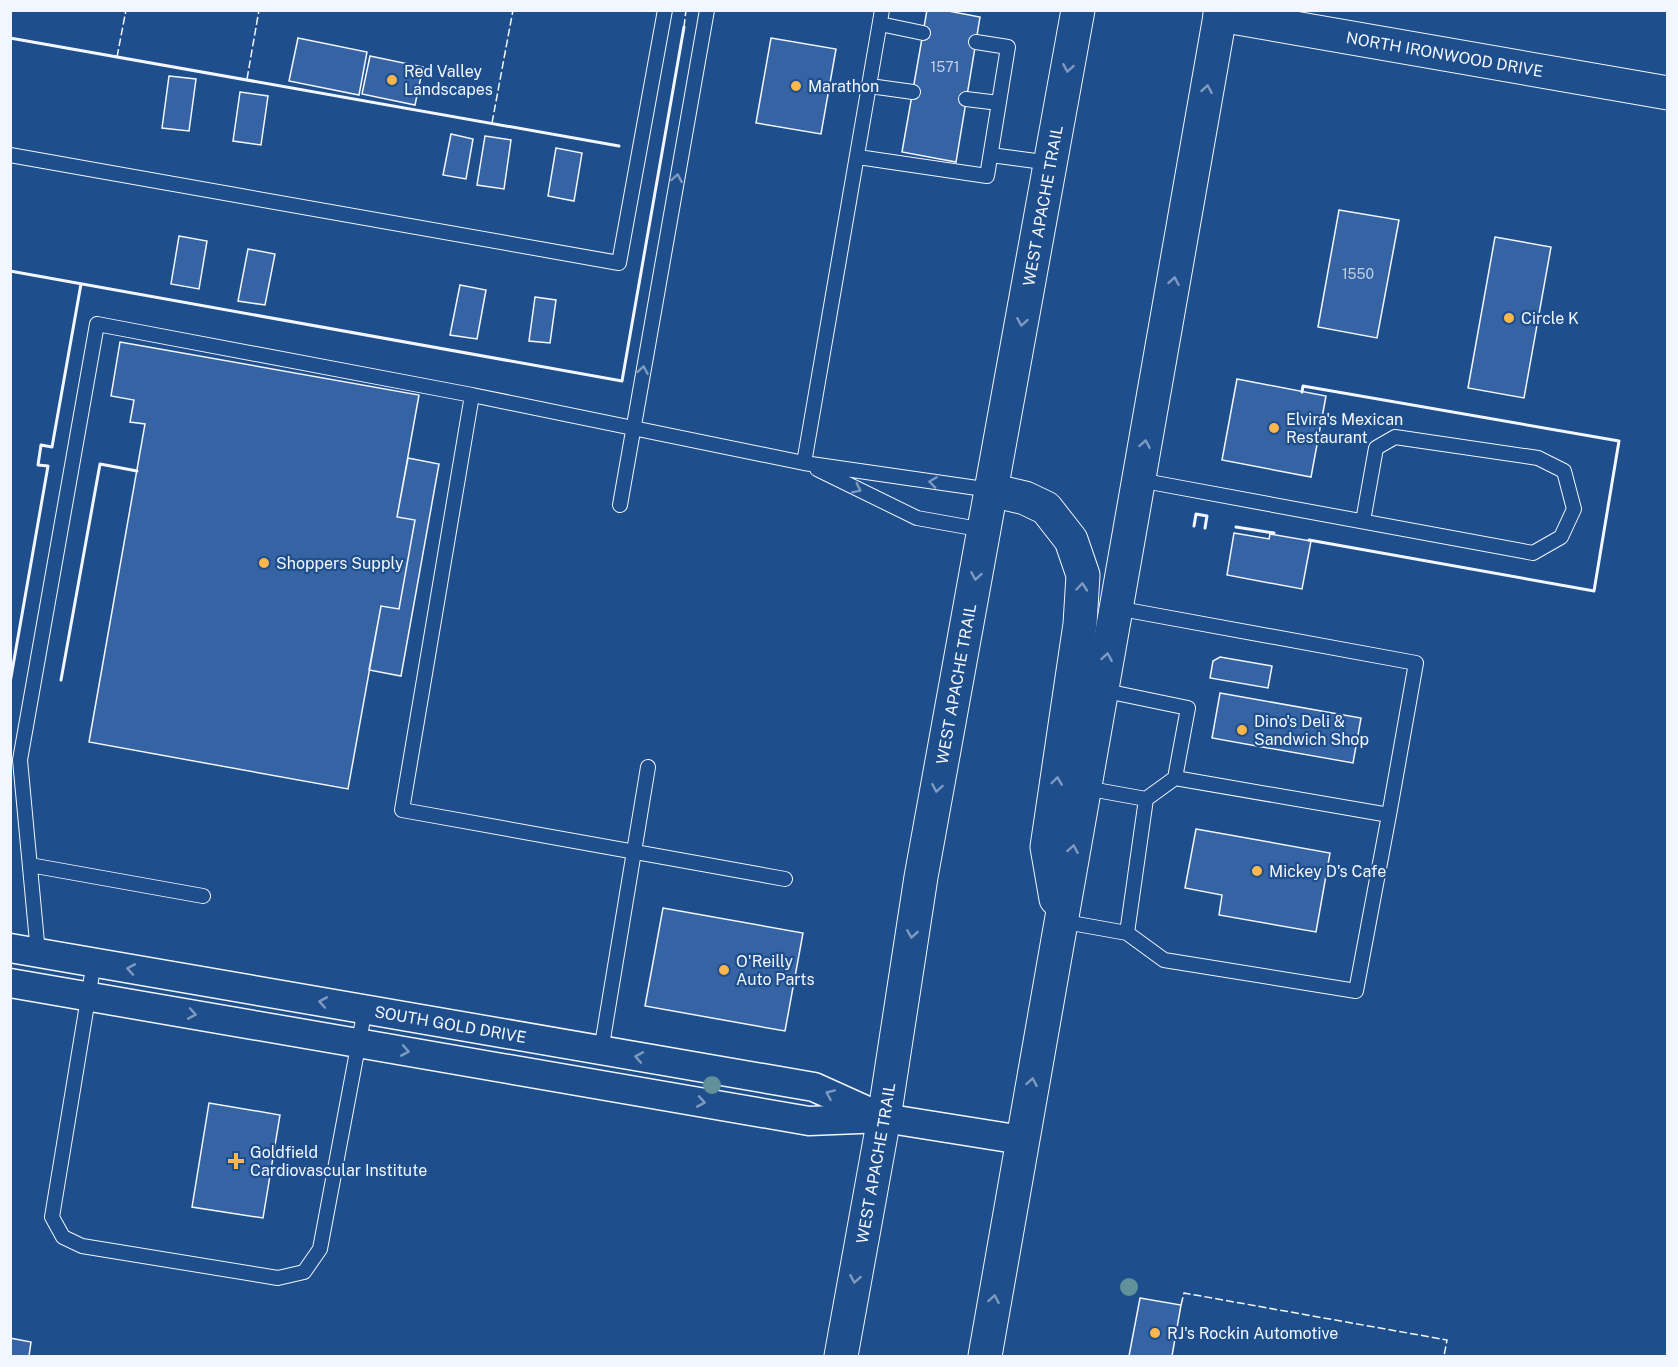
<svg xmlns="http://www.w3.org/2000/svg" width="1678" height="1367" viewBox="0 0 1678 1367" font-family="'Public Sans',sans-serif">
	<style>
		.building { fill: #3563a3; stroke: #f2f6ff; stroke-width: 1.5 }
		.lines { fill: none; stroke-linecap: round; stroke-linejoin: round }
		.service-casing { stroke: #f2f6ff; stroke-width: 16 }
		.minor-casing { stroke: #f2f6ff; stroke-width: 31 }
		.secondary-casing { stroke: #f2f6ff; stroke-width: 35 }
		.primary-casing { stroke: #f2f6ff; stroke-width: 35 }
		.service { stroke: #1f4e8c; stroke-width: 14 }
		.minor { stroke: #1f4e8c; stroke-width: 28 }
		.secondary { stroke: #1f4e8c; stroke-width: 33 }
		.primary { stroke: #1f4e8c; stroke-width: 33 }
		.fence { stroke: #f2f6ff; stroke-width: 1.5; stroke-dasharray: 8 3; stroke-linecap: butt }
		.wall { stroke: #f2f6ff; stroke-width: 3 }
		.tree { fill: #61919a }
		.oneway { stroke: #7e9ac0 }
		.poi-dot { fill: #ffb74d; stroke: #1f4e8c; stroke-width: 2 }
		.labels { text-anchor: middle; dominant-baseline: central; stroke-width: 4.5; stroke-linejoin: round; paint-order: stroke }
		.number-label { font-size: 14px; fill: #c3d1e8 }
		.street-label { font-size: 16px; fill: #f2f6ff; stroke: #1f4e8c }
		.poi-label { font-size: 16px; fill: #f2f6ff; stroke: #1f4e8c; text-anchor: start }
	</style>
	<rect width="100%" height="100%" fill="#1f4e8c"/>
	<path class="building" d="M927,10H943L980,17L956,162L902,152Z
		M298,38L367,52L359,95L289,81Z
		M771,38L836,49L821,134L756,123Z
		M370,56L423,67L415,105L362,94Z
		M169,76L196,79L189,131L162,128Z
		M240,92L268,96L261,145L233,141Z
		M451,134L473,139L466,179L443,175Z
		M485,136L511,140L504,189L477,185Z
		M556,148L582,153L574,201L548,196Z
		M1339,210L1399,220L1377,338L1318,327Z
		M179,236L207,241L199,289L171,284Z
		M1495,237L1551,247L1524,398L1468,388Z
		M248,249L275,254L265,305L238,301Z
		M460,285L486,290L477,339L450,335Z
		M535,297L556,300L550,343L529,341Z
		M120,342L419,395L397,517L415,520L399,609L381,606L348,789L89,742L145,424L130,422L134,400L111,396Z
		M1237,379L1326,396L1311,477L1222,460Z
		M408,458L439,464L401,676L369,670L381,606L399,609L415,520L397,517Z
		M1234,533L1269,539L1270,534L1311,541L1302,589L1227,575Z
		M1220,657L1272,666L1268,688L1210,678L1213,661Z
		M1220,693L1361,718L1353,763L1212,738Z
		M1196,829L1330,853L1316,932L1219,915L1222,895L1185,888Z
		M663,908L803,933L785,1031L645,1006Z
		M209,1103L280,1115L263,1218L192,1207Z
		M1140,1298L1181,1305L1172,1356H1129Z
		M10,1338L31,1342L29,1356H10Z"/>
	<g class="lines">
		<g class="service-casing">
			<path id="service" d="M880,24L923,33
				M870,86L913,92
				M966,99L999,103
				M10,155L619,263L665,10
				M991,155L1051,163
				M858,157L987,176L1008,47L976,42
				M804,463L882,10
				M817,469L917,518L984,530
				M1139,480L1533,553L1561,537L1574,509L1564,471L1538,458L1395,437L1376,448L1363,521
				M620,505L707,10
				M1116,608L1416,663L1389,815
				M1101,690L1188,708L1175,778
				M30,865L203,896
				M785,879L402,810L472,395L804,463L991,490
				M1060,921L1127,933L1164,960L1356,991L1389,815L1175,778L1146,799L1085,788
				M1127,933L1146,799
				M38,953L20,760L97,324L472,395
				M94,962L52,1217L63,1237L82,1246L278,1278L304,1272L320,1249L365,1009
				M601,1051L648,767"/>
		</g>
		<g class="minor-casing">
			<g id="minor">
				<path id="s1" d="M10,948L814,1087L876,1115"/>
				<path d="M10,983L809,1121L884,1118L1022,1140"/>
			</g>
		</g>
		<g class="secondary-casing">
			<g id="secondary">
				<path id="s2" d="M1220,15L1668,93"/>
			</g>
		</g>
		<g class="primary-casing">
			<g id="primary">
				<path d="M991,490L1025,498L1046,508L1071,540L1083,575L1080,624L1047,847L1056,899"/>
				<path id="s3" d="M841,1356L884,1118L921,877L1078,10"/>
				<path d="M985,1356L1221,10"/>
			</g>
		</g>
		<use href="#service" class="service"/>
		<use href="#minor" class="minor"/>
		<use href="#secondary" class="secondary"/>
		<use href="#primary" class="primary"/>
		<path class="fence" d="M684,27L686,10
			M117,57L126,10
			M247,79L259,10
			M492,123L513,10
			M1181,1305L1184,1293L1447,1340L1444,1356"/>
		<path class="wall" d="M10,38L619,146
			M10,271L622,381L684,27
			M1302,392L1303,386L1619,441L1594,591L1309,540
			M1194,526L1196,514L1207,516L1205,528
			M1236,527L1274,533
			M61,680L100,464L137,471
			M10,683L48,466L38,465L41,445L52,447L81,284"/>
	</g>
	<g class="tree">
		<circle cx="712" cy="1085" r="9"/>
		<circle cx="1129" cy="1287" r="9"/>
	</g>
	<defs><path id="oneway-chevron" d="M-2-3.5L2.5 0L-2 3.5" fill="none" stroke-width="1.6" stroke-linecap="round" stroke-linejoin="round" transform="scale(1.5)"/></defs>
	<g class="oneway">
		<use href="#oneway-chevron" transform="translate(1068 68) rotate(100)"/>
		<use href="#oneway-chevron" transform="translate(1207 89) rotate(-80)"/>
		<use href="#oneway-chevron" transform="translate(677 178) rotate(-80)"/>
		<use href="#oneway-chevron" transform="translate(1174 281) rotate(-80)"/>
		<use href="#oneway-chevron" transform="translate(1022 322) rotate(100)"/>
		<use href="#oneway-chevron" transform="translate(643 370) rotate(-80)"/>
		<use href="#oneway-chevron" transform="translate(1145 444) rotate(-80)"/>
		<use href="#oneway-chevron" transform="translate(933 482) rotate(-172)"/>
		<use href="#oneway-chevron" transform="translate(857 489) rotate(26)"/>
		<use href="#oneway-chevron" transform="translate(976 576) rotate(100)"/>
		<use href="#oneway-chevron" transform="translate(1082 587) rotate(-85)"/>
		<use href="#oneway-chevron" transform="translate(1107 657) rotate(-80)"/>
		<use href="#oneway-chevron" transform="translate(1057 781) rotate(-82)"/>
		<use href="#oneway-chevron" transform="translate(937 788) rotate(100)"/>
		<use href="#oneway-chevron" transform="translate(1073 849) rotate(-80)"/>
		<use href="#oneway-chevron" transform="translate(912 934) rotate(99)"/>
		<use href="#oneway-chevron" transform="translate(131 969) rotate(-170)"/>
		<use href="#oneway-chevron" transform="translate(323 1002) rotate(-170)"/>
		<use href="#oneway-chevron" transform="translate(192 1014) rotate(10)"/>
		<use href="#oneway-chevron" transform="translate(405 1051) rotate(10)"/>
		<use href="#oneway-chevron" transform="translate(639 1057) rotate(-170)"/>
		<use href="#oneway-chevron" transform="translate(1032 1082) rotate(-80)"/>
		<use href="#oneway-chevron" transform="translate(830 1094) rotate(-156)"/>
		<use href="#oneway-chevron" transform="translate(701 1102) rotate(10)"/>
		<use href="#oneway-chevron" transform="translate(855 1279) rotate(100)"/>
		<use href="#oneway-chevron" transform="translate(994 1299) rotate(-80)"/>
	</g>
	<g class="poi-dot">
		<circle cx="392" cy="80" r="6"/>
		<circle cx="796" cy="86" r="6"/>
		<circle cx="1509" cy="318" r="6"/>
		<circle cx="1274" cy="428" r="6"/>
		<circle cx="264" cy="563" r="6"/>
		<circle cx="1242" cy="730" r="6"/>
		<circle cx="1257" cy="871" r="6"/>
		<circle cx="724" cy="970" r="6"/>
		<path d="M233 1152h6v6h6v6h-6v6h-6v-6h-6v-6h6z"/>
		<circle cx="1155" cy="1333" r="6"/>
	</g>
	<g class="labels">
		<g class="number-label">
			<text x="945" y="67">1571</text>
			<text x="1358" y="274">1550</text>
		</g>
		<g class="street-label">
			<text stroke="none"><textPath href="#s2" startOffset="228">NORTH IRONWOOD DRIVE</textPath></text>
			<text stroke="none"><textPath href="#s3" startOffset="1168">WEST APACHE TRAIL</textPath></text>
			<text stroke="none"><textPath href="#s3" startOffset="682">WEST APACHE TRAIL</textPath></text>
			<text stroke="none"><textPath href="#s1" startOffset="447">SOUTH GOLD DRIVE</textPath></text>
			<text stroke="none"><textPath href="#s3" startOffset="196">WEST APACHE TRAIL</textPath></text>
		</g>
		<g class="poi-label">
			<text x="404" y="71">Red Valley<tspan x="404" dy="18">Landscapes</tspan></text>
			<text x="808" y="86">Marathon</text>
			<text x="1521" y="318">Circle K</text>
			<text x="1286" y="419">Elvira's Mexican<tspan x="1286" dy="18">Restaurant</tspan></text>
			<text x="276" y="563">Shoppers Supply</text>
			<text x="1254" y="721">Dino's Deli &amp;<tspan x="1254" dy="18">Sandwich Shop</tspan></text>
			<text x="1269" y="871">Mickey D's Cafe</text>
			<text x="736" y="961">O'Reilly<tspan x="736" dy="18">Auto Parts</tspan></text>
			<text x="250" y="1152">Goldfield<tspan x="250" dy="18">Cardiovascular Institute</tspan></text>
			<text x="1167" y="1333">RJ's Rockin Automotive</text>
		</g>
	</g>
	<rect width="1678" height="1367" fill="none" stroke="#f2f6ff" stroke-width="24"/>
</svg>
